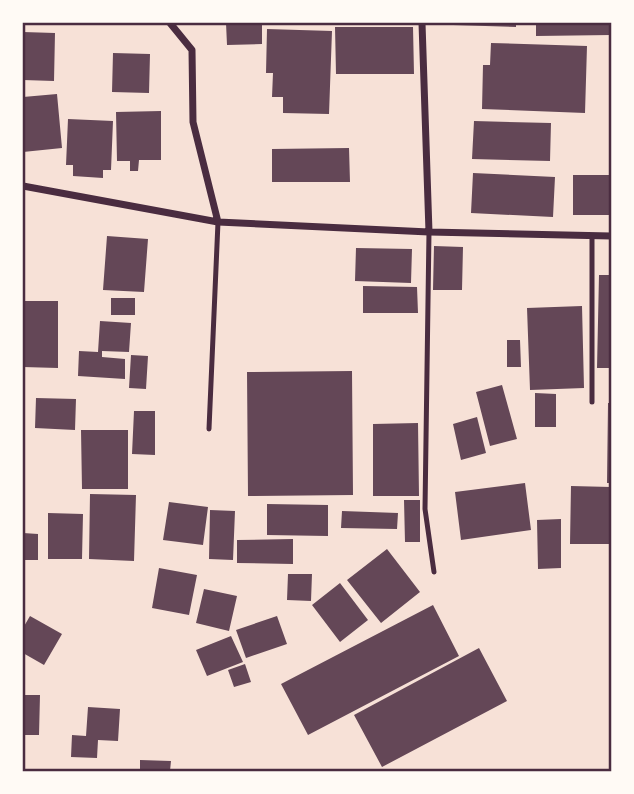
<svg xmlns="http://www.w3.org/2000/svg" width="634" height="794" viewBox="0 0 634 794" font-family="'Public Sans',sans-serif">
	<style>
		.building { fill: #644757 }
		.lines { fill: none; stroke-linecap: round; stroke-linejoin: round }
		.service { stroke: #4a2c40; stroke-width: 5 }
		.minor { stroke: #4a2c40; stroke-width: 7 }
		.neatline { fill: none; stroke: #4a2c40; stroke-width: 2.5 }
	</style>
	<rect width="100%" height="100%" fill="#f7e1d7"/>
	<path class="building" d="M226,23H262V44L227,45Z
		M453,23H516V27L453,25Z
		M536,23H611V35L536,36Z
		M335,27H413L414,74H336Z
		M267,29L332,31L329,114L283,113V97H272L273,73H266Z
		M23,32L55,33L54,81L23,80Z
		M491,43L587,46L585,113L482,109L483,65H490Z
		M113,53L150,54L149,93L112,92Z
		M57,94L62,148L23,152V97Z
		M161,111V160H139L138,171H130V161H117L116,112Z
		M68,119L113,121L111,170H103V178L73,176V165H66Z
		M474,121L551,123L550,161L472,159Z
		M349,148L350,182H272V149Z
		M473,173L555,177L553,217L471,213Z
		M573,175H611V215H573Z
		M107,236L148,239L144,292L103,290Z
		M434,246L463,247L462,290H433Z
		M356,248L412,249L411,283L355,281Z
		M599,275H611V368H597Z
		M363,286L417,287L418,313H363Z
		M111,298H135V315H111Z
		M23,301H58V368L23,367Z
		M582,306L584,388L530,390L527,308Z
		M100,321L131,323L129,352L102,351V357L125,359V379L78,376L79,351L98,352Z
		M507,340H520L521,367H507Z
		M131,355L148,356L146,389L129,388Z
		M352,371L353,495L248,496L247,372Z
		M502,385L517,439L490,446L476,392Z
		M535,393L556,394V427H535Z
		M36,398L76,399L75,430L35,428Z
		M608,403H611V483H607Z
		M134,411H155V455L132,454Z
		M477,417L486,453L461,460L453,424Z
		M418,423L419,496H373V424Z
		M81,430H128V489H82Z
		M525,483L531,530L461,540L455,492Z
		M571,486L611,487V544H570Z
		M90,494L136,495L134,561L89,559Z
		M404,500H420V542H405Z
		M169,502L208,507L203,545L163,540Z
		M267,504L328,505V536L267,535Z
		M210,510L235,511L233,560L209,559Z
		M342,511L398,513L397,529L341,528Z
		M48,513L83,514L82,559H48Z
		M561,519V568L538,569L537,520Z
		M23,533L38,534V560H23Z
		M293,539V564L237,563V540Z
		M387,549L420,592L381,623L347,580Z
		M159,568L197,575L189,615L152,608Z
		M288,574H312L311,601L287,600Z
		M340,583L368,620L340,642L312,605Z
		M204,589L237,596L229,631L196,623Z
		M433,605L459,656L308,735L281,684Z
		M30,616L62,634L44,665L23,653V628Z
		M277,616L287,644L246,658L236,630Z
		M231,636L243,662L207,676L196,650Z
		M479,648L507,701L382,767L354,715Z
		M245,664L251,682L234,687L228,670Z
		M23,695H40L39,735H23Z
		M88,707L120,709L118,741L98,740L97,758L71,757L72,735L86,736Z
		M140,760L171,761L170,771H140Z"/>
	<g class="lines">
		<path class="service" d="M429,232L425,509L434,572
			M592,236V402
			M209,429L218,222"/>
		<path class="minor" d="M170,23L192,50L193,122L218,222
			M422,23L429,232
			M23,186L218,222L429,232L611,236"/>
	</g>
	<rect width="634" height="794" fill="none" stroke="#fffaf5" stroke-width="49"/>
	<rect x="24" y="24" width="586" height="746" class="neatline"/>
</svg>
